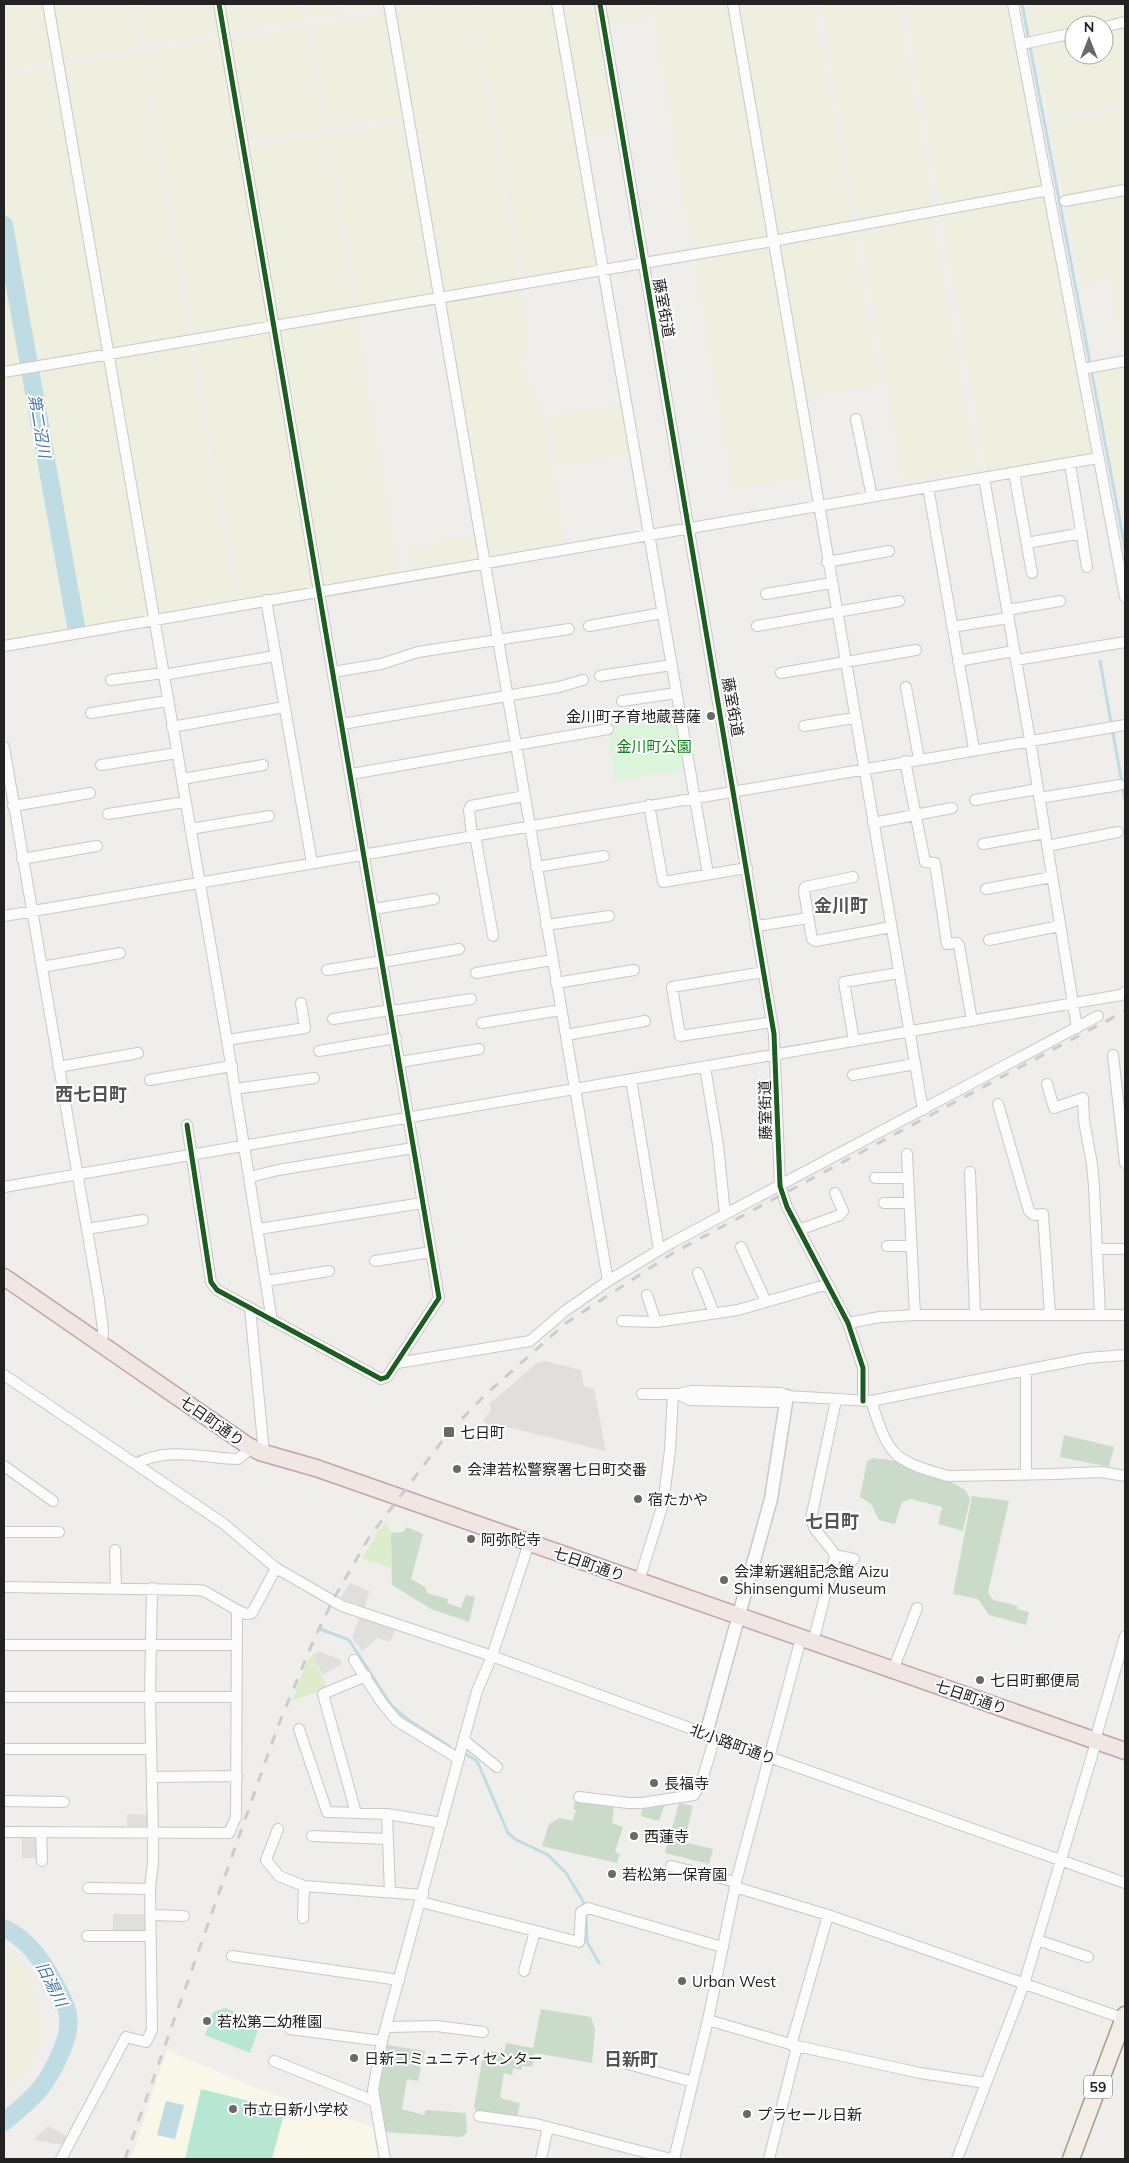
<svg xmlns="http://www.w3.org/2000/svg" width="1129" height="2163" viewBox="0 0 1129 2163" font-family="Mulish,'Noto Sans JP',sans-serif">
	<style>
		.education { fill: #f8f7e8 }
		.farmland { fill: #efefdf }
		.grass { fill: #ddeccb }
		.cemetery { fill: #cadbca }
		.park { fill: #daf5da }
		.pitch { fill: #b7e6d2 }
		.parking { fill: #e0dfde }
		.water { fill: #bfdbe3 }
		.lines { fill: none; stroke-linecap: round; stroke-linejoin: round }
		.stream { stroke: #bfdbe3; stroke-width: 3 }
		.river { stroke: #bfdbe3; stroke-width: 18 }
		.minor-casing { stroke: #c9c8c7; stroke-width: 12 }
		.tertiary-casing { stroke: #c9c8c7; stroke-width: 15 }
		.primary-casing { stroke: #a79c86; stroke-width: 19 }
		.trunk-casing { stroke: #c5a2ac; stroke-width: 19 }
		.minor { stroke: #fdfcfc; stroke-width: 10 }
		.tertiary { stroke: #fdfcfc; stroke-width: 12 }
		.primary { stroke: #f3ede7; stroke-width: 16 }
		.trunk { stroke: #f0e6e4; stroke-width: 16 }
		.rail { stroke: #ccc; stroke-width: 3; stroke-dasharray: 10 10; stroke-linecap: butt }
		.cycleway-casing { stroke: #fff; stroke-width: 8 }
		.cycleway { stroke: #1b5e20; stroke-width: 5 }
		.poi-dot { fill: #6a6968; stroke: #fff; stroke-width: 2 }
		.labels { text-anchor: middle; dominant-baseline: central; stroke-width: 4; stroke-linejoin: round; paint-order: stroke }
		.shield { fill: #fff; stroke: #646464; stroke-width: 1 }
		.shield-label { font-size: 14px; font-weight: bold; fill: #222 }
		.street-label { font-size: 15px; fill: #222; stroke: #fff }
		.poi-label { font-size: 15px; fill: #222; stroke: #fff; text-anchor: start }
		.park-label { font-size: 15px; fill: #0c8416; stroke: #fff }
		.water-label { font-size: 16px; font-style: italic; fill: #4a7aab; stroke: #fff }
		.quarter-label { font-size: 18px; font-weight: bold; fill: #555; stroke: #fff }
	</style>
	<rect width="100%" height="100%" fill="#f0eeeb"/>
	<path class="education" d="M167,2050L263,2091L373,2127L378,2159H131Z"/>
	<path class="farmland" d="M4,4H46L56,62L4,68Z
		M51,4H130L138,47L61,61Z
		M137,4H215L220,32L144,45Z
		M223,4H301L303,20L228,32Z
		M306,4H341L343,11L308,18Z
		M347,4H385V5L348,11Z
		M441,4H471L519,278L444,291L395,11Z
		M474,4H554L600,264L524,277Z
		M561,4H594L614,128L584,133Z
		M607,4H645L648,18L611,25Z
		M653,4H728L768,235L692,247Z
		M737,4H813L852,220L776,234Z
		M821,4H897L933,206L857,220Z
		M906,4H1006L1042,186L940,204Z
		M1026,4H1125V18L1093,25H1074V29L1033,37Z
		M384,14L403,116L328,127L310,27Z
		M306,27L324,129L247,141L230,39Z
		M1125,27V104L1050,118L1035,45L1074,37V55H1104V31Z
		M223,38L271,324L193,337L143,52Z
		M140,52L189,338L111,351L61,66Z
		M57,66L107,352L30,362L4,187V77Z
		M1125,109V187L1064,198L1050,123Z
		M404,122L432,295L359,308L329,134Z
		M326,134L354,308L278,321L248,147Z
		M1045,195L1095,453L986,471L942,214Z
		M1125,195V275L1081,284L1066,206Z
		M932,216L977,469L904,482L860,229Z
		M852,231L880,384L806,397L778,244Z
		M770,246L809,476L734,489L694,258Z
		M4,268L21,366L4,369Z
		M1125,278V356L1110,281Z
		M519,288L529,334L520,369L540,404L564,542L488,555L445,300Z
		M355,316L398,572L323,585L279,329Z
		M272,331L315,586L240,599L194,344Z
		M190,345L234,599L157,612L114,357Z
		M107,358L151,613L82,626L34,372Z
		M1125,365V524H1124L1094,370Z
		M21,373L66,628L4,638V376Z
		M621,405L630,453L557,466L548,417Z
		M478,537L481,557L414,568L413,560H408L406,548Z
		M4,1948L26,1969L40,2014L41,2032L36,2053L30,2066L4,2091Z"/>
	<path class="grass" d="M386,1521L391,1533V1568L362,1559L376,1534Z
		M313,1654L327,1688L292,1701L307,1661Z"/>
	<path class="cemetery" d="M1064,1435L1114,1447L1109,1467L1060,1457Z
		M873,1458L898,1461L951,1482L965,1490L970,1499L963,1531L938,1524L942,1507L910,1499L902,1502L895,1524L879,1520L871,1504L860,1497L867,1461Z
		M972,1496L1009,1501L988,1592L993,1600L1018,1606L1017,1609L1029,1612L1026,1625L989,1615L978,1599L953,1594Z
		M407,1527L423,1534L411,1579L425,1587L427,1593L448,1599L447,1603L461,1608L466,1595L475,1597L469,1622L431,1609L392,1585L391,1533L403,1532Z
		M578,1800L614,1806L612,1823L623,1827L615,1852L620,1854L617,1863L542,1846L549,1824L560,1818L573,1821L576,1810L573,1809L574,1804Z
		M679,1803L693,1806L684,1842L713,1849L709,1864L665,1853Z
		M665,1804L659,1821L641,1816L642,1809Z
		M541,2009L591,2017L595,2029L592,2063L535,2053L532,2067L522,2066L521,2070L513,2068L512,2075L504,2073L500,2096L503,2099L520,2103L517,2119L477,2112L474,2106L484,2050L504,2053L506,2043L533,2048Z
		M387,2045L425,2051L418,2081L407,2079L402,2109L424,2115L426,2110L466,2113L467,2133L462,2137L384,2132L377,2093L379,2075Z"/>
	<path class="park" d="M677,713L687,769L615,780L607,726Z"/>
	<path class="pitch" d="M225,2008L261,2021L250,2053L205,2035L213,2012Z
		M201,2089L285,2110L272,2159H185Z"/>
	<path class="parking" d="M545,1361L581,1370L584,1386L594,1389L606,1451L495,1424L490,1429L483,1420L491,1411L489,1404L537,1363Z
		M350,1583L369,1591L365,1607L340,1598Z
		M360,1616L396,1627L390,1642L378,1638L362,1651L352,1638Z
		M320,1652L339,1659L342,1664L323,1675L313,1654Z
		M127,1814L148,1815V1826H127Z
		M22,1836H38V1858H22Z
		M113,1914H147V1931H113Z
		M48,2126L67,2136L63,2145L33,2140Z"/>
	<path class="water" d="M166,2101L184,2105L175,2139L157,2135Z"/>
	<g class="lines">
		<path class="stream" d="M1022,4L1125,548
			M1100,661L1125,800
			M320,1629L349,1640L391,1705L407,1719L449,1746
			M464,1753L477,1761L508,1833L515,1839L548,1855L566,1873L583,1901L586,1913L587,1942L599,1963"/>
		<path class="river" d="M4,225L76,626
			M4,1928C26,1939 39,1956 51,1977C57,1988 66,2002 68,2015C70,2029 66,2040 61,2052C46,2088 33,2098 4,2122"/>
		<g class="minor-casing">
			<path id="minor" d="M48,4L227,1040L272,1321
				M389,4L608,1281
				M557,4L708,874
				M600,4L774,1034L780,1186L787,1207L848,1323L863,1368V1401
				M733,4L923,1110
				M1013,4L1125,597
				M1104,27L1125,22
				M1022,44L1074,33
				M1065,201L1125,190
				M1082,369L1125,361
				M4,372L773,241L1049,190
				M856,419L872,497
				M1070,464L1087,567
				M1014,473L1032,573
				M984,478L1030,740L1077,1028
				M928,487L974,749
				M1027,543L1082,533
				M827,562L889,551
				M766,594L831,583
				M266,600L312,863
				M1007,610L1060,601
				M589,626L662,613
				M757,626L899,601
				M952,627L1008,618
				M4,646L1098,458
				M1016,660L1125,642
				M958,661L1014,651
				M333,672L381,664L418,652L569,629
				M781,673L916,650
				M163,675L275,656
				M600,676L671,665
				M111,680L163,673
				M906,687L919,759
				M622,701L676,693
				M91,713L167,701
				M342,724L559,687L583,680
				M804,726L854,718
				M172,727L284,707
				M4,747L99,1299L103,1330L102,1344
				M905,761L925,862L935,863L947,944L957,943L959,945L972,1021
				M101,765L177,753
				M351,774L608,729
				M182,779L263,765
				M1039,798L1120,785
				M975,800L1038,789
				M649,805L663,882L747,868
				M13,806L90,793
				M108,814L185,802
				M873,823L952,808
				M190,829L269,816
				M472,835L469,810L471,806L524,796
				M475,835L493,936
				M983,844L1045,833
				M1047,846L1118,832
				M22,859L97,846
				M536,867L604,856
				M853,877L805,887L804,891L812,939L816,941L891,927
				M986,889L1052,877
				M374,909L434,899
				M4,916L1125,725
				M546,925L609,916
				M757,926L808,918
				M989,940L1060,926
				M383,962L459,949
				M42,967L120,953
				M327,970L383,961
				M764,972L672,987L680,1036L772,1022
				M476,973L552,960
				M556,983L634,970
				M392,1011L471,999
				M333,1019L391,1010
				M482,1023L561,1010
				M566,1035L645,1021
				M227,1040L305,1028L301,1003
				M854,1041L844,982L899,973
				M319,1051L396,1038
				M1113,1055L1125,1163
				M400,1062L479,1049
				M58,1067L138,1053
				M705,1067L718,1145L725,1214
				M853,1075L915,1064
				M631,1079L659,1250
				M150,1080L232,1066
				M1047,1084L1054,1108L1083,1098L1084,1121L1092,1164L1094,1186L1100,1315
				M235,1089L314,1078
				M998,1104L1029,1211L1034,1215L1043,1214L1050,1314
				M187,1125L211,1282L217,1290L381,1379L387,1377L439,1298L219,4
				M907,1154L915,1315
				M970,1172L975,1314
				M250,1177L278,1170L413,1148
				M875,1178H908
				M4,1187L1121,995L1125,992
				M884,1203H909
				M87,1229L143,1220
				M259,1229L422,1203
				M799,1230L840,1215L843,1211L835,1193
				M887,1246H911
				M741,1247L766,1302
				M1098,1249H1125
				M375,1261L431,1252
				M698,1273L714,1313
				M266,1281L329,1271
				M647,1295L656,1322
				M250,1308L264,1453
				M622,1321L656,1322L738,1310L828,1284
				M848,1323L880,1317L915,1315H1125
				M397,1363L530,1341L565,1311L608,1281L671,1243L1098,1016
				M1026,1370V1475
				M4,1375L224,1524L276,1568L342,1606L492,1656L769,1757L1125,1883
				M642,1394H678L690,1400L777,1402L787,1396L871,1401L1026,1370L1087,1358L1125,1355
				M678,1394L692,1391L781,1393L787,1396
				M871,1401C877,1418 882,1438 894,1452C906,1465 931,1471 948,1476L1054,1474L1101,1472L1125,1476
				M136,1464C166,1446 205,1458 238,1459L252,1448
				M4,1466L53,1501
				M4,1532H59
				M115,1550L116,1588
				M834,1555L854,1559
				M639,1581L663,1504L670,1450L673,1394
				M4,1587L196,1590L204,1591L237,1610
				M813,1642L835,1557L834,1553L815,1529L811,1519L836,1400
				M4,1645H237
				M354,1660L382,1703L397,1721L459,1759
				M893,1670L917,1608
				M4,1697H235
				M299,1729L327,1812L387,1814L390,1892
				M464,1740L497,1767
				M4,1749H151
				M153,1777L237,1776
				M579,1797L628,1803H642L694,1795L702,1780L715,1737
				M4,1801L64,1802
				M356,1813L323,1694L366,1676
				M387,1814L442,1823
				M278,1829L266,1860L279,1876L304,1886L423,1895
				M4,1832L229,1833L236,1817L237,1610L246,1614L252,1613L276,1568
				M41,1832L42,1861
				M312,1836L387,1839
				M671,1866L736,1882
				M735,1887L828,1915L1125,2019
				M88,1888L150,1889
				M421,1902L579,1942L581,1912L588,1908L722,1947
				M150,1915L184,1916
				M303,1918L304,1886
				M87,1936H150
				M1037,1940L1088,1957
				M232,1956L399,1980
				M524,1971L535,1931
				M708,2020L797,2046L920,2073L986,2083
				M387,2027L436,2026L483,2032
				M290,2029L382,2041
				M791,2045L828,1915
				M274,2061L374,2101
				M628,2064L693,2082
				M479,2116L536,2124L671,2159
				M61,2159L126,2037L146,2042L152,2030L150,1889L153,1862V1832L150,1696L152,1588
				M385,2159L373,2090L382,2041L477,1691L492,1656L529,1543
				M541,2159L548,2127
				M674,2159L708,2020L736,1882L801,1638
				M769,2159L797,2046
				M957,2159L1024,1984L1094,1749L1097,1733L1125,1636"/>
		</g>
		<g class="tertiary-casing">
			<path id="tertiary" d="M706,1734L771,1499L787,1396"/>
		</g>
		<g class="primary-casing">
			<path id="primary" d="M1071,2159L1125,2015"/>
		</g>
		<g class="trunk-casing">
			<path id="trunk" d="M4,1277L247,1445L260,1452L316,1468L1125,1751"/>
		</g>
		<use href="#minor" class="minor"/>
		<use href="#tertiary" class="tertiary"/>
		<use href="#primary" class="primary"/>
		<use href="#trunk" class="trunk"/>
		<path class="rail" d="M125,2159L278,1726L315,1637L333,1600L368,1539L449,1432L485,1395L566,1323L673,1253L1125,1011"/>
		<g class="cycleway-casing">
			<path id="cycleway" d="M600,4L774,1034L780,1186L787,1207L848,1323L863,1368V1401
				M187,1125L211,1282L217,1290L381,1379L387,1377L439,1298L219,4"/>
		</g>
		<use href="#cycleway" class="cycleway"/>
	</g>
	<g class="poi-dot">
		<circle cx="711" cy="716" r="5"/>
		<rect x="443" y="1426" width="12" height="12" rx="2.5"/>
		<circle cx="457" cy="1469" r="5"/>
		<circle cx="638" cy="1499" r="5"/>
		<circle cx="471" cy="1539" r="5"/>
		<circle cx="724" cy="1580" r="5"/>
		<circle cx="980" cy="1680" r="5"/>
		<circle cx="654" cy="1783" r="5"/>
		<circle cx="634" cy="1836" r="5"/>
		<circle cx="612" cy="1874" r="5"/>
		<circle cx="682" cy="1981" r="5"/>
		<circle cx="207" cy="2021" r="5"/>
		<circle cx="354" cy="2058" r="5"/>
		<circle cx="233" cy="2109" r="5"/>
		<circle cx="747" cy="2114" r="5"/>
	</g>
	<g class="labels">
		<rect class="shield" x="1084" y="2075.5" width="28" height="23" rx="4"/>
		<g class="shield-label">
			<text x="1098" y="2087">59</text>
		</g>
		<g class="street-label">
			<text transform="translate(664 308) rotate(80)">藤室街道</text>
			<text transform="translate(733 707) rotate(80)">藤室街道</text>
			<text transform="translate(765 1110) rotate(-91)">藤室街道</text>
			<text transform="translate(212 1421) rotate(35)">七日町通り</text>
			<text transform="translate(589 1564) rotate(19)">七日町通り</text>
			<text transform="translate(971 1697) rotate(19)">七日町通り</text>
			<text transform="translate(733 1744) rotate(20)">北小路町通り</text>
		</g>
		<g class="poi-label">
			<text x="701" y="716" text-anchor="end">金川町子育地蔵菩薩</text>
			<text x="460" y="1432">七日町</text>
			<text x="467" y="1469">会津若松警察署七日町交番</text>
			<text x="648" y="1499">宿たかや</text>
			<text x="481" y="1539">阿弥陀寺</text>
			<text x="734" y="1571">会津新選組記念館 Aizu<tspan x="734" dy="17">Shinsengumi Museum</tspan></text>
			<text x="990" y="1680">七日町郵便局</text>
			<text x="664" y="1783">長福寺</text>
			<text x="644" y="1836">西蓮寺</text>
			<text x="622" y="1874">若松第一保育園</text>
			<text x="692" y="1981">Urban West</text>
			<text x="217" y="2021">若松第二幼稚園</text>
			<text x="364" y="2058">日新コミュニティセンター</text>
			<text x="243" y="2109">市立日新小学校</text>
			<text x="757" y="2114">プラセール日新</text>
		</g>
		<g class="park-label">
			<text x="654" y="746">金川町公園</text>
		</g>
		<g class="water-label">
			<text transform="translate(40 426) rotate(80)">第二沼川</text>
			<text transform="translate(52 1984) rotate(63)">旧湯川</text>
		</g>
		<g class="quarter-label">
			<text x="841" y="905">金川町</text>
			<text x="91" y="1094">西七日町</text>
			<text x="832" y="1521">七日町</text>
			<text x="631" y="2059">日新町</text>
		</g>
	</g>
	<rect width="1129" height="2163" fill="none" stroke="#222222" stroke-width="10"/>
	<g transform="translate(1089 40)"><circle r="24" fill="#ffffff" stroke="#a7a7a7"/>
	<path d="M0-4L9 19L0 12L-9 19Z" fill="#6a6968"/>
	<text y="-8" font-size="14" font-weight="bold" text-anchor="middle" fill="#222222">N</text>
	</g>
</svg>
